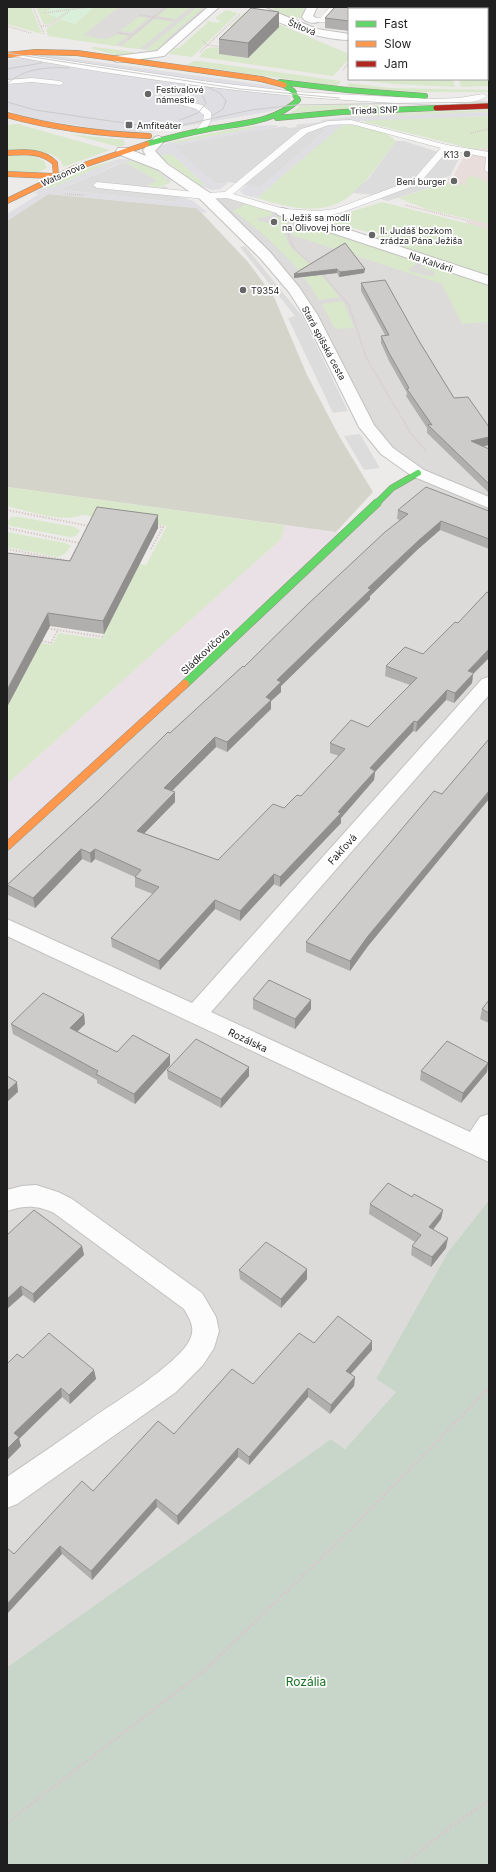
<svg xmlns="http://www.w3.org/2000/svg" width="496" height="1872" viewBox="0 0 496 1872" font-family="Inter,sans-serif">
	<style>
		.residential { fill: #dcdbda }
		.commercial { fill: #e9dddc }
		.industrial { fill: #eae1e6 }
		.construction { fill: #d5d4cb }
		.grass { fill: #d9e7cb }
		.cemetery { fill: #c8d6c9 }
		.park { fill: #d9efda }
		.parking { fill: #dddcdc }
		.plaza { fill: #dfdee2 }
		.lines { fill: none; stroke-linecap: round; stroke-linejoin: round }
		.lane-casing { stroke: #c3c2c1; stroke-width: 1 }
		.street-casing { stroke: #c3c2c1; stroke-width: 2 }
		.fast-far2-casing { stroke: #939583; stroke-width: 6 }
		.fast-far1-casing { stroke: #939583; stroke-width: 7 }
		.fast-casing { stroke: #939583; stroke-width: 9 }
		.slow-far1-casing { stroke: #939583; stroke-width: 6 }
		.slow-casing { stroke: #939583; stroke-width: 9 }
		.jam-casing { stroke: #939583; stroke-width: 6 }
		.path-far2 { stroke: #d6cac8; stroke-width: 1.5; stroke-dasharray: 1 1; stroke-linecap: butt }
		.path-far1 { stroke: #d6cac8; stroke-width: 2; stroke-dasharray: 1.5 1.5; stroke-linecap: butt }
		.path { stroke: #d6cac8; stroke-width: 3.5; stroke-dasharray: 2.5 2.5; stroke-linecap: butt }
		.lane { fill: #fcfcfc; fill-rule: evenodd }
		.street { fill: #fcfcfc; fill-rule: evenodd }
		.fast-far2 { stroke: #63d668; stroke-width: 5 }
		.fast-far1 { stroke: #63d668; stroke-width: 6 }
		.fast { stroke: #63d668; stroke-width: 8 }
		.slow-far1 { stroke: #ff974d; stroke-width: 5 }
		.slow { stroke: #ff974d; stroke-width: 8 }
		.jam { stroke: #b3261e; stroke-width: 5 }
		.tram { stroke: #cbcbca; stroke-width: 1 }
		.wall { fill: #b1afae }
		.shaded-wall { fill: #908f8d }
		.building { fill: #ceccca; stroke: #908f8d }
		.poi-dot { fill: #676666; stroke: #fff; stroke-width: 1.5 }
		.labels { text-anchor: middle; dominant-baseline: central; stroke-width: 3.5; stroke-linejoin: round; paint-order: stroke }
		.far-street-label { font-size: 9px; fill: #1f1f1f; stroke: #fff }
		.far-poi-label { font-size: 9px; fill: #1f1f1f; stroke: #fff; text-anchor: start }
		.street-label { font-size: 10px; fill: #1f1f1f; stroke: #fff }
		.near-park-label { font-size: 12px; fill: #187222; stroke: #fff }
	</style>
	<rect width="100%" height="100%" fill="#edebe9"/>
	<path class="residential" d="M110,7H214L162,52L68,39Z
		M227,195L489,280V1200L448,1252L376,1379L396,1392L345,1449L331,1439L7,1667V846L344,533L417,473L387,451L310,314L205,196Z"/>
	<path class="commercial" d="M489,140V229L466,223L478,212L447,183L448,178H453L456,171L465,155Z"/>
	<path class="industrial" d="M284,525L344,533L7,846V784L281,539L284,529Z"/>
	<path class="construction" d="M48,194L197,208L248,262L274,297L307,375L339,436L373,492L336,532L7,487V221Z"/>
	<path class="grass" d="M9,7H31L42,34L7,24V8Z
		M36,7H54L45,13L58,18L49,24L44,25Z
		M94,7H119L83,35C95,37 106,43 117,34L128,36L115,46L48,36L46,29L60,19L75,24Z
		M169,7H190L176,19L158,16Z
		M277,7H299L305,9V12L302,18L286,17L273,11V9Z
		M196,8L202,9L163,42L166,43C159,49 156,52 146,50Z
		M226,10L238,13L192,57L169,54L175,48H179L208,22L205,21C210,20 212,24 221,22L215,18Z
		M248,12L255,14L349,54V59L333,76L199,57C207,45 211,47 225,49L220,54L248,58L246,28L230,26L244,13Z
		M138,17L149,18L132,32L120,31Z
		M158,19L173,22L140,49L120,47L153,20Z
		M95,47L133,52L135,53L132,56L116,55L90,48Z
		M487,55L489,56V86L461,87L459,79H487Z
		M194,61H199L341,81L337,86L187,65Z
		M350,79H453L455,87L394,84Z
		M349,83L391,88L489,90V92H417L346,87Z
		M338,105L404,106L290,113L301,106Z
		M489,110V112L347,117L364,114Z
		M489,116V148L473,149L364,122L365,120Z
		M18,124L110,150L63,167C61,148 22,151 7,150V125Z
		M348,125C362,126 386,130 396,141C350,204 337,223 257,198L340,126Z
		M254,126L255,128L175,143L170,142L227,130Z
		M70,134L124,140L125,145L119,147Z
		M169,154L174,156L205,185L201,186L158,156Z
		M20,155L34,156L44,161L47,168L38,172L7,171V156Z
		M118,159L54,187L41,189L88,168Z
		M132,161C145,162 163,172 170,183L157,188L146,184L158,181L130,165L122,163Z
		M471,176L477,177L489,183V224L426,209L398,198L445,183L466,185L467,178Z
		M382,202L489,229V278L437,260L435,257H428L374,238L380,236L379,235L380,234L371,231L368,232L309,217L344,214Z
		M246,204L273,213L270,216L259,218L257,219L259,221L278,225L281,222L275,219L282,216L288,217L285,235L289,245L327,281L339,297L319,300C300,267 265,233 233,211Z
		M295,220L413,260L416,264L408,270C417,273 427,278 436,275L433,274L435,272L421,267L429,265L489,285V322L462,324L442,284L292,235Z
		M343,301L354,328L338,329L334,327L322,304Z
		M7,487L284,525V529L281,539L7,784V707L41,643L52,645L59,633L101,639L139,564L146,565L167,526L82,515C61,523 28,511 7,506Z
		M11,517H19L75,527L80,531L76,536L70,537L10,526L7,523Z
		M7,532L65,543L71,546L65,554L57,557L7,547Z"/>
	<path class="cemetery" d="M489,1200V1865H7V1667L331,1439L345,1449L396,1392L376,1379L448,1252Z"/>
	<path class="park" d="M54,7H94L75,24L44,13Z"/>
	<path class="parking" d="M302,124L319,126L324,129V132L260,188L229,182L215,184L173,146L242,133L286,126L288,128L297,127L296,125Z
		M396,141H404L441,153L461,155L450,176L423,183L434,186L388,201L374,197L375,195L352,193L369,178Z
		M122,163L130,165L158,181L147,185L157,188L165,186L180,196L176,202L62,190L63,188Z
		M238,214L274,246L301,272L296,273L232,215Z
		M245,246L302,316L348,411L333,413L288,318L295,316L240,247Z
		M360,434L380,468L364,470L344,436Z"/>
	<path class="plaza" d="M47,55L272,86L287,92L291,100L289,104L273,111L151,132L112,131L34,119L16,114L7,109V60Z
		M489,112V116L357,121L346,123L340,127L257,198L244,195L240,191L246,185L260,188L324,132V129L319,126L302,124L322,122L321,120L347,117Z
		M276,125L278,127L174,146L215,184L229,182L220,189L212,190L203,187L201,186L205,185L174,156L169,154L158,156L156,152L161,146L170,142L175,143L255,128L254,126Z
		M118,159L136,160L144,162L161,171L170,178L171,181L170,183L160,173L142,163L132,161L118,164L63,188L62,190L176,202L180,196L193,201L207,212L201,213L196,208L48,194L7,221V214L39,194L34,193L41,189L54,187Z"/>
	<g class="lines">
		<g class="lane-casing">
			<path id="lane" d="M330,7H338L325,22H311V18H320Z
				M9,52L210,82L297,92L434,99L459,98L483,94L487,96C474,108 416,104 397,103C268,97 139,80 12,56L8,54Z
				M32,78L60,81L64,83L60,85L32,82L7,84V80Z
				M172,98H175L202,105L211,112C213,120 207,131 199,133L195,131L203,121L204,115L196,109L172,102Z
				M351,120L447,145L489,152V173L485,170L486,157L448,150L419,184L340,213L318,217L283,215L227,198L205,199L97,188L93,185L97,182L205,193L225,192L301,129L328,121ZM351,124L441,148L413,180L335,209L318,211L284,209L233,194L307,133L329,125Z"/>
		</g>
		<g class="street-casing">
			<path id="street" d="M208,7H219L164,56L117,62L111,59L117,56L157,51Z
				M252,7H263L317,29L349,34V40C314,39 284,25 253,10Z
				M307,7H317L313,16L319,20L318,22C312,24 305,22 302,17Z
				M159,136L165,140L155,151L167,164L210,193L270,252L299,287L317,314L374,425L393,448L424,470L489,497V508L412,476L381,454L359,427L303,314L289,292L260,258L200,199L159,170L118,154L116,151L118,148H126L146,156L143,150L155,137Z
				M283,208L489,276V285L278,215L276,212L278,209Z
				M489,677V695L211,1012L470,1132L480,1117L489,1114V1162L7,936V919L192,1003L482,679Z
				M36,1185L58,1192L72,1199L202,1293L216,1317L219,1331L214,1348L203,1365L176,1392L17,1504L7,1508V1477C36,1457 66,1437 95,1416C117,1401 183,1361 191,1337C195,1326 189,1318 184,1309L54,1213C37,1205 25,1205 7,1211V1190L22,1186Z"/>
		</g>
		<g class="fast-far2-casing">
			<path id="fast-far2" d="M280,82L347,90L425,96
				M277,118L342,112L436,108
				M147,144C168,138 188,133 209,129C241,123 274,123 298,100L293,91L284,85"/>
		</g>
		<g class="fast-far1-casing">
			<path id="fast-far1" d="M376,504L392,488L418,473"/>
		</g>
		<g class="fast-casing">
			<path id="fast" d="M185,684L377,503"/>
		</g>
		<g class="slow-far1-casing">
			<path id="slow-far1" d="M7,55L36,52L77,53L261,79L284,85
				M7,115C54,128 101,134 149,136
				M7,153C24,152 42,150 55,163L56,176
				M7,174L52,176
				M7,201L75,168L147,144"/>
		</g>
		<g class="slow-casing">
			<path id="slow" d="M7,846L185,684"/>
		</g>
		<g class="jam-casing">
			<path id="jam" d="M436,108L489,106"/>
		</g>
		<path class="path-far2" d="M33,7L44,34
			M44,13L89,7
			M140,15L171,20
			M7,26L31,33
			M41,26H48L69,11
			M118,33L132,35
			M128,39L166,7
			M203,40L207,45L222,47
			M200,52L240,14
			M487,55H489
			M343,70L349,63
			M471,133L489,129
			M65,194L84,195
			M405,205L469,221
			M288,234L294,249L313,265
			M321,273L349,305L366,357L410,432L426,451"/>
		<path class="path-far1" d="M7,510L89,526
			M7,528L79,543
			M7,549L65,560
			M151,549L163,527L156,526
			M68,564L77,547
			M45,628L103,637
			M42,641L51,643L58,630"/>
		<path class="path" d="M7,1823L206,1669L345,1535L486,1391L489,1394
			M403,1865L449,1828L489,1801"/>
		<use href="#lane" class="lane"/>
		<use href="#street" class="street"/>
		<use href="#fast-far2" class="fast-far2"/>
		<use href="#fast-far1" class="fast-far1"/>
		<use href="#fast" class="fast"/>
		<use href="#slow-far1" class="slow-far1"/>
		<use href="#slow" class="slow"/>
		<use href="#jam" class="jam"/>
		<path class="tram" d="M7,53L240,89L339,98
			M7,69L42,63
			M7,84C24,68 47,67 69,68
			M207,87L220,93L226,101L223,109L212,116
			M7,102L35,110L152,127L178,126L251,110L295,105L489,102
			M180,120L198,113L206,103L201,93L184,85"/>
	</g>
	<path class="wall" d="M335,7H489V33H487V9H349V31L325,28V18Z
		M279,27L248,58L219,54V39Z
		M345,243L365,269L364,273L339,277L337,273L294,278V274Z
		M361,283L419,341L454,398L489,427V445L483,446L489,449V493L427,433V428L406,396L407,393L389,361L381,343V336L385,335L361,291Z
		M398,510L489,511V549L440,530L417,550L370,596V599L281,686V692L271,701V709L227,752L216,747L171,791L175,792V802L144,833L218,860L284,808L301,796L339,756L330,753V743L368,727L410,685L385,676L386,666L473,674L472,683L454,703L446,700L416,732L413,731L375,772L374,780L341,818V823L280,887L274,884L240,921L215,909L160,970L112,947L111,938L153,894L135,887V877L95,859L91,863L82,859L35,908L8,895L7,885L99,800L170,733L244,667L400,520L397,519Z
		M158,515V528L104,634L50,626L7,707L70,561Z
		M489,739V799L368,946L350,971L306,952V942L442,794Z
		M253,999L311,1000V1009L295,1029L253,1009Z
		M489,1000V1023L480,1019L482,1009Z
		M84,1014L85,1024L77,1031L117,1052L170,1065L135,1104L97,1083V1080L13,1034L11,1024Z
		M488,1063L487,1072L461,1103L420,1080L421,1071Z
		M249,1067V1076L221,1108L168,1079L167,1070Z
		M412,1197L443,1210L441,1219L433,1230L446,1248L431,1267L411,1255L412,1246L415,1242L369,1214L370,1204Z
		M7,1235L82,1246L84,1255L34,1303L23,1295Z
		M307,1269V1279L281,1308L240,1279L239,1270Z
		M314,1343L372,1350L351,1374L355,1377L354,1386L330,1414L308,1397L249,1465L238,1457L178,1525L157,1507L92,1580L62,1554H14L93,1491L174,1434L253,1384Z
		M23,1358L94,1370L96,1379L70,1404L62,1397L19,1439L21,1446L7,1460Z"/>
	<path class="shaded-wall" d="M279,12V27L248,58V43Z
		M337,269V273L294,278V274Z
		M365,269L364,273L339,277L340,272Z
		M489,437V445L470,449L471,441Z
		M158,515V528L104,634L103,621Z
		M441,521L440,530L417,550L370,596V599L281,686V692L271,701V709L227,752V742L266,697L277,680L368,588L418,541Z
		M48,613L50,626L7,707V690Z
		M489,649V658L473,674L472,683L454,703L455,693L468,671Z
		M447,690L446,700L416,732L417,722Z
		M414,721L413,731L375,772L374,780L341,818V823L280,887V877L338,812L370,768Z
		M215,737L216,747L165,798L164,788Z
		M489,791V799L368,946L350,971V961L368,936Z
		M175,792V802L137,841V831Z
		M81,849L82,859L35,908L33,898Z
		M95,849V859L91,863L90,853Z
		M274,874V884L240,921V911Z
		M215,900V909L160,970L159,961Z
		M311,1000V1009L295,1029V1019Z
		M84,1014L85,1024L71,1038L70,1028Z
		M170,1055V1065L135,1104L134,1094Z
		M488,1063L487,1072L461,1103L463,1093Z
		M249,1067V1076L221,1108V1099Z
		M17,1082L18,1092L7,1102V1091Z
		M443,1210L441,1219L427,1237L429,1227Z
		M448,1238L446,1248L431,1267L432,1257Z
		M82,1246L84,1255L34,1303L33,1294Z
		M307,1269V1279L281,1308V1299Z
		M21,1286L23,1295L7,1309V1299Z
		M372,1341V1350L345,1380L346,1371Z
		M94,1370L96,1379L70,1404L69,1395Z
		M355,1377L354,1386L330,1414L331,1405Z
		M61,1388L62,1397L19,1439L21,1446L7,1460V1449L14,1433Z
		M308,1388V1397L249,1465V1457Z
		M238,1448V1457L178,1525L177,1516Z
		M156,1499L157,1507L92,1580L91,1571Z
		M60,1546L62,1554L7,1614V1604Z"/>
	<path class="building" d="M335,7H489V23H487V9H349V21L325,18Z
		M251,8L279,12L248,43L219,39Z
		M345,243L365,269L340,272L337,269L294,274Z
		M385,280L419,341L454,398L468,397L489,427V437L471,441L489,449V484L428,425L429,424L432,425L407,389L409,388L389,353L381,336L389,335L361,283Z
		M426,487L489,511V539L441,521L418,541L368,588L371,589L277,680L281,682L266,697L271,700L227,742L215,737L164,788L175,792L137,831L218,860L273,804L284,808L297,795L301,796L345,749L330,743L351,720L368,727L417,678L386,666L405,647L423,654L455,622L458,623L487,592L489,593V649L468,671L474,673L455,693L447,690L417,722L414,721L370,768L375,771L338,812L341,813L280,877L274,874L240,911L215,900L159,961L111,938L159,887L135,877L141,870L95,849L90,853L81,849L33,898L7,885L99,800L168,732L170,733L243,666L244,667L308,604L385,532L408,514L398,510Z
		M97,507L158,515L103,621L48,613L7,690V553L70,561Z
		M489,739V791L368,936L350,961L306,942L434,791L442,794Z
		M269,980L311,1000L295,1019L253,999Z
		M43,993L84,1014L70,1028L117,1052L133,1035L170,1055L134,1094L96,1074L98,1071L11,1024Z
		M489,1000V1013L482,1009Z
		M196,1039L249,1067L221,1099L167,1070Z
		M447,1041L488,1063L463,1093L421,1071Z
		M7,1076L17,1082L7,1091Z
		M388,1183L412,1197L414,1194L443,1210L429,1227L448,1238L432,1257L412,1246L421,1235L370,1204Z
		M34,1210L82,1246L33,1294L21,1286L7,1299V1235Z
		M266,1242L307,1269L281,1299L239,1270Z
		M338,1316L372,1341L346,1371L355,1377L331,1405L308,1388L249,1457L238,1448L177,1516L156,1499L91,1571L60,1546L7,1604V1548L14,1554L82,1481L93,1491L158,1421L174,1434L232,1369L253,1384L299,1333L314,1343Z
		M49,1333L94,1370L69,1395L61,1388L14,1433L19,1437L7,1449V1364L17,1354L23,1358Z"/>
	<g class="poi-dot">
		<circle cx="148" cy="94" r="4"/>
		<rect x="125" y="121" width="8" height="8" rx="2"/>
		<circle cx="467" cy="154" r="4"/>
		<circle cx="454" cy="181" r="4"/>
		<circle cx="274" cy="222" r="4"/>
		<circle cx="372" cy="235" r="4"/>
		<circle cx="243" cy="290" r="4"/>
	</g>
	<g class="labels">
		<g class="far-street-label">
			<text transform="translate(302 27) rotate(22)">Štítová</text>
			<text transform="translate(374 110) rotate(-2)">Trieda SNP</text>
			<text transform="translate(63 174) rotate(-24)">Watsonova</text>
			<text transform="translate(431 262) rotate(18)">Na Kalvárii</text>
			<text transform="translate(324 343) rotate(62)">Stará spišská cesta</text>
		</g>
		<g class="far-poi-label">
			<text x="156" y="89">Festivalové<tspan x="156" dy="10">námestie</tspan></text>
			<text x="137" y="125">Amfiteáter</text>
			<text x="459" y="154" text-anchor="end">K13</text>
			<text x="446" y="181" text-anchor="end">Beni burger</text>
			<text x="282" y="217">I. Ježiš sa modlí<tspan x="282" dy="10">na Olivovej hore</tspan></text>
			<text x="380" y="230">II. Judáš bozkom<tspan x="380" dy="10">zrádza Pána Ježiša</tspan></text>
			<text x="251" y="290">T9354</text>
		</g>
		<g class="street-label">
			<text transform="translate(205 651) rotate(-43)">Sládkovičova</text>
			<text transform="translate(342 849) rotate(-48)">Fakľová</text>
			<text transform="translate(248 1040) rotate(25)">Rozálska</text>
		</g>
		<g class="near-park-label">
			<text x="306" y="1681">Rozália</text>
		</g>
	</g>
	<rect width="496" height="1872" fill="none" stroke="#1f1f1f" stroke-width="16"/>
	<rect x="348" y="8" width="140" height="72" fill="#ffffff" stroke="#a5a5a5"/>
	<rect x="356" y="21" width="20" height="6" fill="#63d668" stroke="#a5a5a5"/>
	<text x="384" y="28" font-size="12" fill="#1f1f1f">Fast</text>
	<rect x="356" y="41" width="20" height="6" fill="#ff974d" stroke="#a5a5a5"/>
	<text x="384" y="48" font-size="12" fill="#1f1f1f">Slow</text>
	<rect x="356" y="61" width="20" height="6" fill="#b3261e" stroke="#a5a5a5"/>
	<text x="384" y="68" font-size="12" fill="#1f1f1f">Jam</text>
</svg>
